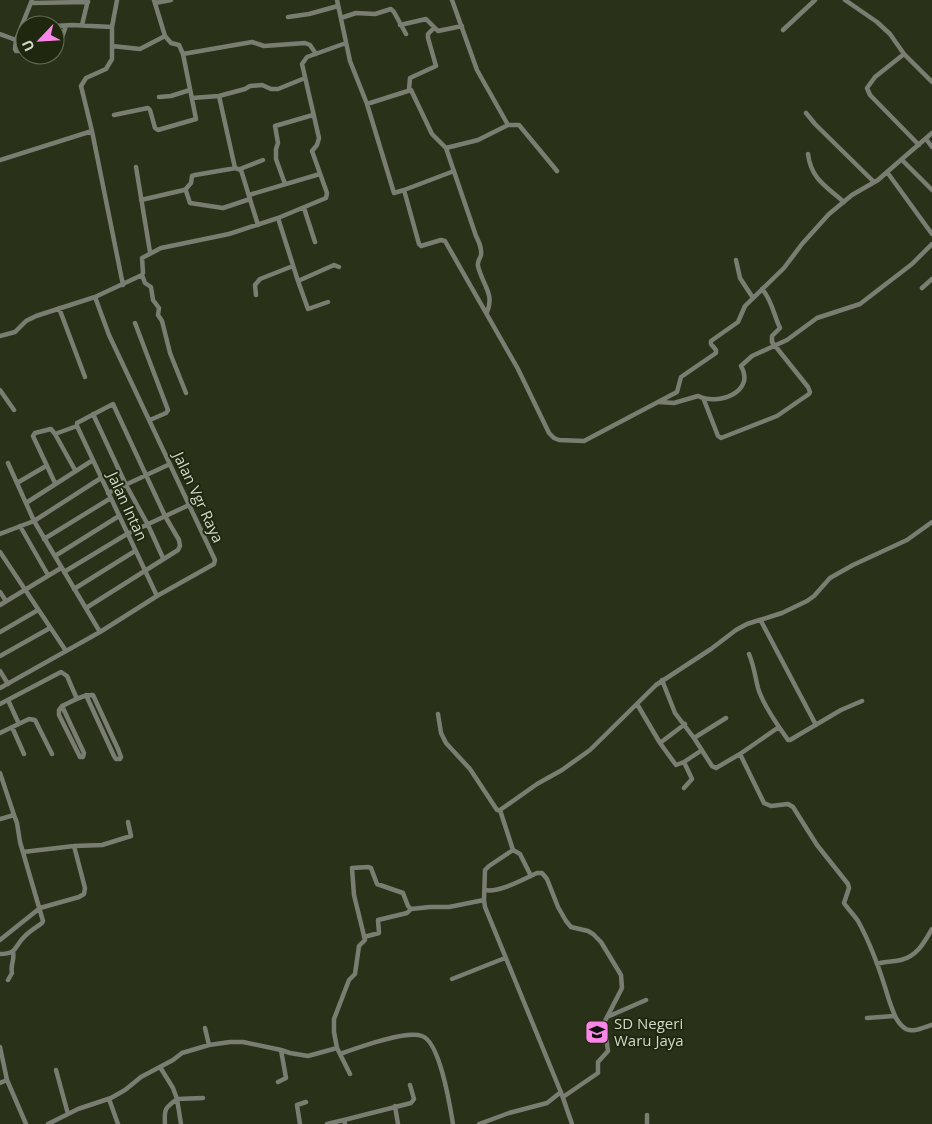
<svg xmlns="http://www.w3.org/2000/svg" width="932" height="1124" viewBox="0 0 932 1124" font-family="'Open Sans',sans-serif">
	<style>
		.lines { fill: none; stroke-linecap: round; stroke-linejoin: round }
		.street { stroke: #7a7e72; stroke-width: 4.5 }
		.labels { text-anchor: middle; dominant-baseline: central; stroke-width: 4; stroke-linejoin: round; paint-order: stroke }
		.street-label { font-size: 15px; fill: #d2d8c9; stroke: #1f270f }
		.poi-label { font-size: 15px; fill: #d2d8c9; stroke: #1f270f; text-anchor: start }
	</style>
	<rect width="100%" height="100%" fill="#293119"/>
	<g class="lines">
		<path class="street" d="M154,0L165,36L171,43L179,45L183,54L252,42L264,46L305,43L310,45L316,54
			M337,0L350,61L367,104L394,193L404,190L419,244L421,246L441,240L445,241L518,369L549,433L554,438L559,440L584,441L677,392L681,377L716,353V350L711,344V341L738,322L745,306L784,268L802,244L829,214L852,195L878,180L887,172
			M452,0L477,70L508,125
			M845,0L877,22L890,34L904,54L932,82
			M31,3L88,2
			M155,3L171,0
			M288,17L309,14L338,6
			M341,18L356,13L375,14L391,9L394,12L406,34
			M82,25L88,0
			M400,25L426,19L438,31L462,26
			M55,26L72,25L112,27
			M783,30L815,0
			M0,34L16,40
			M112,46L140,49L165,36
			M55,49L58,48L66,26
			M25,51H16L15,49L16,40L32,0
			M904,54L875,77L867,88L870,95L919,145
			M409,90L410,78L436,66L428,38V34L434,28
			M219,96L235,168L241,170L258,225
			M159,97L171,96L190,90
			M192,98L219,96L245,89L250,86L262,85L271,89H278L305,78
			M367,104L411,90L432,134L446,148L476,236C479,242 482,248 481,255C480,259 477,261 478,266C482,284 495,294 487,312
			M806,113L815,124L874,182
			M114,115L148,108L150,110L155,128L158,130L196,119L183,54
			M92,131L123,285
			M932,133L887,172L932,234
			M926,139L932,147
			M446,148L478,140L508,125H519L557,171
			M808,154C811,179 826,186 844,202
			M0,160L92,131L81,86L86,78L106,69L112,59V27L117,0
			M903,161L932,190
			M136,167L150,252
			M240,169L263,160
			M285,184L276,159V149L278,143L275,126L313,115
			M185,190L191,183L192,176L195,175L236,168
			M404,190L454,171
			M249,195L320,174
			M141,200L184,190L186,191L190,203L223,208L250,199
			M304,208L315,242
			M278,218L298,281L334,265L339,267
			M736,260L740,278L753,298
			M142,275L145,283L151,287L153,300L159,308L158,315L162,321L170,353L186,393
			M298,281L308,309L328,302
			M922,288L932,279
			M256,295L255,285L260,279L293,266
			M59,308L85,377
			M135,323L168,410L166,413L150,420
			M0,336L15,332L26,321L36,316L95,297L142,275L143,273L142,258L161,248L229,234L278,218L326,198L327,193L312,151L317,145L319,138L302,64L307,57L346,43
			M0,390L14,410
			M704,400L718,436L721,438L777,416L809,394L810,392L808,387L772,342V336L780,328C774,316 772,300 762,289
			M659,402L674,403L698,396C718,406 756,392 741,366L752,356L787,340L817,318L860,304L912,264L932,244
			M93,414L126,485L148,525L163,558
			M77,426V423L113,404L165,516L179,540L180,546L178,550L86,608
			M77,426L157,596
			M8,463L34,521L100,632
			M75,470L55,434L77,426
			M17,483L46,466
			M55,483L33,436L35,433L51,429L55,434
			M108,493L170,464
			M26,503L93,460
			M20,526L48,575
			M0,534L34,521L101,478
			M44,539L111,498
			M0,552L66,651
			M55,556L119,516
			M64,572L127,534L189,505
			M74,589L135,551
			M0,592L6,601
			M0,605L61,568
			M761,621L816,725
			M0,632L38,610
			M749,654C754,666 755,676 758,688C762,702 771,715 779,727
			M0,656L50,628
			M0,671L8,684
			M662,680L675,713L694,738L712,766L716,768L740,754L779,727L788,740H790L841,710L862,701
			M0,688L100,632L157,596L214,564L215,560L109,335L95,297
			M8,700L19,724
			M0,704L61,672L67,676L77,699
			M637,704L660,743L685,724
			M62,706L59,710V715L80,757H83L84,753L62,706C71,702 83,694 93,695L118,749L121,757L120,759H116L114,756L86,695
			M438,714L441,733L446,743L470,769L497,810H500
			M12,727L24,754
			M0,733L29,719L35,720L52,754
			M694,738L726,718
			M660,743L676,765L684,762
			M740,754L764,803L771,806L788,804L793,807L817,845L848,884L849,888L844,903C848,909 854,915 858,921C872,946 881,973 889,1000C893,1011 896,1023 906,1029C914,1033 924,1027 932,1025
			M0,773L14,815
			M684,788L692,779L684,762L702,750
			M0,819L14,815L17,823L20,842L43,921L42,923C37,927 30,931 25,936C14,946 18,954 0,954
			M513,850L520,854L531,876
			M23,852L74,846L102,845L131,836L128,822
			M485,890C499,893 524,879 537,873H542L547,879L558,907L566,921L571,927L588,931L593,934L601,942L621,975L622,988L604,1023L608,1051L598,1062V1073L563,1097
			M364,937L379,933L378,920L407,913L411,909L430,907H449L484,900
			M0,940L40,908L79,897L84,894L85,888L74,846
			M877,964C885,961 893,962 901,960C917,956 924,943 932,929
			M452,979L505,958
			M8,980L12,973C10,965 15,959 13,952
			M607,1017L646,1000
			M867,1018L894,1016
			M205,1028L209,1045
			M0,1047L7,1080
			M340,1054C357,1048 405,1030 422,1036C440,1042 450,1106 453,1124
			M160,1067L173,1088L177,1099C165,1108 164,1109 165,1124
			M56,1070L68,1114
			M350,1074L337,1048L334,1032V1019L349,980L355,974L359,946L365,940L354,895L352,868L368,867L371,868L377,884L403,893L408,906L411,909
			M278,1082L286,1078L281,1050
			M0,1083L7,1080L26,1124
			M109,1099L118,1124
			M395,1106L398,1124
			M344,1120L411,1103L414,1099L410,1085
			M48,1124L78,1109L111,1098L125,1090L141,1077L173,1060L182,1053L209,1045L230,1042H243L281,1050L290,1053L308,1056L337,1048
			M181,1124L177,1099L203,1098
			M300,1124L297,1105L306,1102
			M327,1124L344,1120L345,1124
			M479,1124L509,1113L547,1103L561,1092
			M572,1124L562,1095L485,907L484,900L485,870L489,866L513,850L500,810L537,784L562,770L590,750L656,685L711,649L736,630L747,624L782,613L807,601L814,596L830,578L853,565L907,540L932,522
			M647,1124V1115"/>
	</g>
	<defs>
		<g id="school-square" transform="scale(1.25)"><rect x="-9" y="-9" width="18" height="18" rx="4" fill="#fa87e7" stroke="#1f270f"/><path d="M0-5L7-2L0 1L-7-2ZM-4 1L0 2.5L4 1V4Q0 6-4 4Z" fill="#111"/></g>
	</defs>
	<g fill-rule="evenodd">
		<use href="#school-square" x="597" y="1032"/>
	</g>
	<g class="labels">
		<g class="street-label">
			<text transform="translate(199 497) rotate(65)">Jalan Vgr Raya</text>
			<text transform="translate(128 506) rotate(65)">Jalan Intan</text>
		</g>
		<g class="poi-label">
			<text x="614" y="1023">SD Negeri<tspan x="614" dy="17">Waru Jaya</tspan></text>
		</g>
	</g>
	<g transform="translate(40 40) rotate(245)"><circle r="24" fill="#1f270f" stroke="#676e59"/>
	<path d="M0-4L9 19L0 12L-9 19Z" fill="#fa87e7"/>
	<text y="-8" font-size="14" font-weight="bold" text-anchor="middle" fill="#d2d8c9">U</text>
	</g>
</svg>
